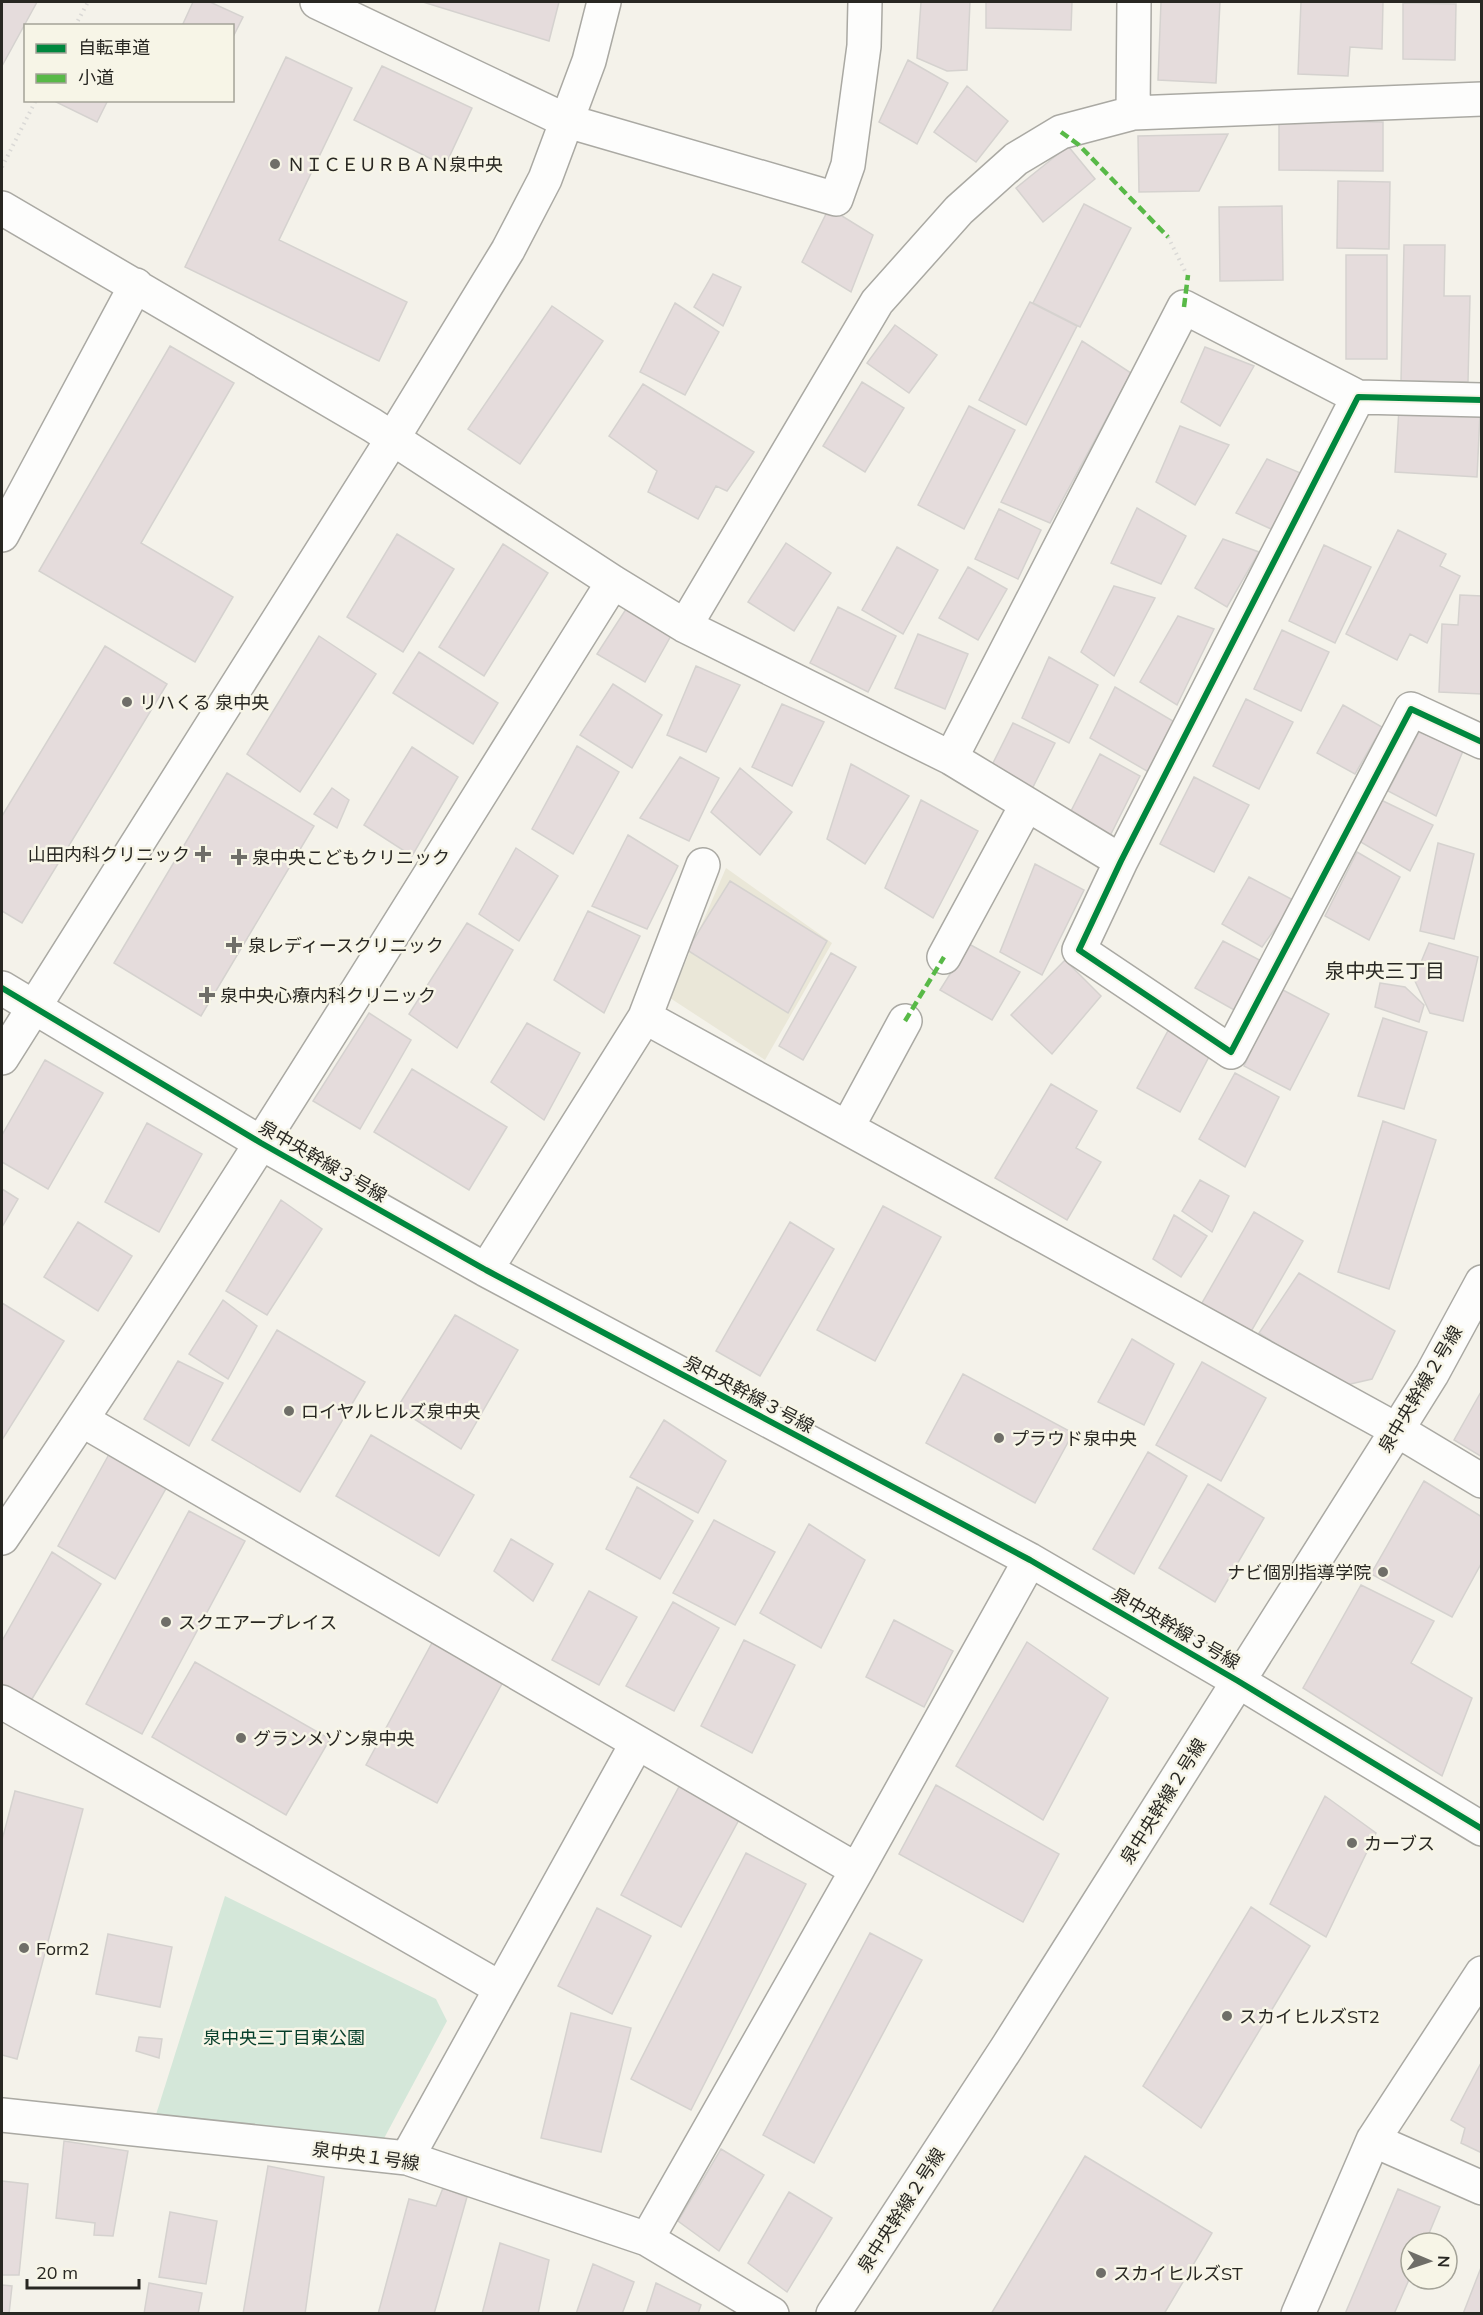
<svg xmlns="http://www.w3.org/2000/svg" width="1483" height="2315" viewBox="0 0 1483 2315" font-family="Mulish,'Noto Sans JP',sans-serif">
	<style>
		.built { fill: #eae7d8 }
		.green { fill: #d4e7d9 }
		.building { fill: #e5dcdc; stroke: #d5d2cf; stroke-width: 1.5 }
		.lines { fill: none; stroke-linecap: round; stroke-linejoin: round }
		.minor-casing { stroke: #aaa9a3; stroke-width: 36 }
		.path { stroke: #dad9d6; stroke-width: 4; stroke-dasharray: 1.5 4.5; stroke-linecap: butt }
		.minor { stroke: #fdfdfc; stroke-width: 33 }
		.quiet { stroke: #58b947; stroke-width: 4.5; stroke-dasharray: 9 4.5; stroke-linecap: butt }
		.cycleway-casing { stroke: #f7f5e7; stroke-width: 10 }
		.cycleway { stroke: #00873e; stroke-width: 6 }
		.poi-dot { fill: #6f6e68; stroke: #f7f5e7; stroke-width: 2 }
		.labels { text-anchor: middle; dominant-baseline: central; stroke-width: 5; stroke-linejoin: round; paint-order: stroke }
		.poi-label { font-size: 18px; fill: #282722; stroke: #f7f5e7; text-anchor: start }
		.street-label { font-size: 18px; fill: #282722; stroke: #f7f5e7 }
		.park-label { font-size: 18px; fill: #053e2a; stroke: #f7f5e7 }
		.neighbourhood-label { font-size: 20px; fill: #282722; stroke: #f7f5e7 }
	</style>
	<rect width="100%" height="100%" fill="#f4f2ea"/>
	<path class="built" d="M726,868L832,943L765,1060L670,998Z"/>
	<path class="green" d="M225,1896L436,1999L447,2021L381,2144L154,2121Z"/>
	<path class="building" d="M2,2H37L2,66Z
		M193,2H210L243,17L232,39V26H182Z
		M423,2H559L549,41Z
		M921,2H970L967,70L947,71L917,58Z
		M986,2H1072L1071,30L986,28Z
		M1161,2H1220L1216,83L1158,80Z
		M1301,2H1383L1382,49L1350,47L1348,76L1298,74Z
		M1403,3L1456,4L1455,60L1403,59Z
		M286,57L352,88L279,240L407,302L379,361L185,267Z
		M908,60L948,83L917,144L879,122Z
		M382,66L472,108L445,166L354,120Z
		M967,86L1008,121L976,162L934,132Z
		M57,100H108L97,122L56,102Z
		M1279,121L1383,122V171L1279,170Z
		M1228,134L1199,191L1139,192L1138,136Z
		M1068,146L1095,179L1043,222L1016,188Z
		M1338,181L1390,182L1389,249L1337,248Z
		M1084,204L1131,228L1080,327L1033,303Z
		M1282,206L1283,280L1220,281L1219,207Z
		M829,208L873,235L851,292L802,262Z
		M1404,245H1445L1444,296H1470L1468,382L1401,381Z
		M1346,255H1387V359H1346Z
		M713,274L741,287L723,326L694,307Z
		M1030,302L1077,326L1026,425L979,400Z
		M675,303L719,332L685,395L640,372Z
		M552,306L603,341L520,464L468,429Z
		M895,325L937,355L909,393L867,363Z
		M1082,341L1131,373L1050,523L1001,502Z
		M170,346L234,383L141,543L233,597L195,662L39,571Z
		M1205,347L1254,366L1220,426L1181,402Z
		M862,382L904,408L865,472L823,446Z
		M643,384L754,452L727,491L716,486L698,519L648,492L657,471L609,436Z
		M969,406L1015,430L964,529L918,505Z
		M1399,409L1480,414L1477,477L1395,472Z
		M1180,426L1229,445L1195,505L1156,482Z
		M1267,459L1303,474L1271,529L1236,513Z
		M1137,508L1186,536L1161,584L1111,563Z
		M999,509L1041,530L1018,579L975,559Z
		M1398,530L1446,554L1440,566L1460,576L1427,643L1410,634L1397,660L1346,634Z
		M397,534L454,569L403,652L347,617Z
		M1223,539L1259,552L1227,607L1195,588Z
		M786,543L831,573L794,631L748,602Z
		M503,544L548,573L484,676L439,647Z
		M1324,545L1371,567L1335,643L1289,621Z
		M897,547L938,570L903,634L862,610Z
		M968,567L1007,589L978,640L939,618Z
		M1114,586L1155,598L1114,676L1081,652Z
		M1460,595L1482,596V694L1439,692L1442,624L1458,625Z
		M628,606L672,634L645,682L597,654Z
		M838,607L896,636L868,692L810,663Z
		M1178,616L1214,629L1177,705L1140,682Z
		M1282,630L1329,652L1301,711L1254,689Z
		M918,634L968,654L945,709L895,688Z
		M319,636L376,674L300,792L247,754Z
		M105,646L167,684L22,923L2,911V816Z
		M419,652L498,703L473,744L393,693Z
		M1049,657L1098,685L1069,743L1022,718Z
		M696,666L740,685L706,752L667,735Z
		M613,684L662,715L632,768L580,735Z
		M1115,687L1178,724L1152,774L1090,738Z
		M1246,699L1293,722L1259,789L1213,766Z
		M782,704L824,722L792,786L752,767Z
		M1343,705L1382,727L1355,774L1317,753Z
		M1013,723L1055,743L1031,791L989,771Z
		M1419,732L1463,751L1436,816L1388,791Z
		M577,746L619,772L573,854L532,829Z
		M412,747L458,777L412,856L364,825Z
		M1100,754L1140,776L1109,838L1068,817Z
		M680,757L719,778L689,841L640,818Z
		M851,764L909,796L865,864L827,839Z
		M740,768L792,812L760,855L711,812Z
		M227,773L314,826L201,1016L114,963Z
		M1194,777L1249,805L1214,872L1160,844Z
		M332,788L349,800L337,828L314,814Z
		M1379,799L1433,825L1410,871L1359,841Z
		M921,800L978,831L933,918L885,888Z
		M628,835L678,866L647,929L592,906Z
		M1438,843L1474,854L1454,939L1420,931Z
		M516,848L558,876L519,941L479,914Z
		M1357,852L1400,877L1369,940L1325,916Z
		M1035,864L1084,890L1042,975L1000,952Z
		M1249,877L1295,901L1262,947L1222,924Z
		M730,881L827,941L788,1013L687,950Z
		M588,911L640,936L604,1013L554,980Z
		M467,923L513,950L457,1048L409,1014Z
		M1223,941L1269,965L1236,1011L1195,988Z
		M1429,943L1478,957L1463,1021L1430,1013L1414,979Z
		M969,944L1020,972L992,1020L940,990Z
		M831,953L856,967L803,1060L779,1046Z
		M1065,960L1101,996L1052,1054L1011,1015Z
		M1380,983L1405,987L1424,1005L1419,1022L1375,1007Z
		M1281,989L1329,1014L1290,1090L1244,1066Z
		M369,1013L411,1040L360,1129L313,1101Z
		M1383,1018L1427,1032L1404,1109L1358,1096Z
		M527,1023L580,1053L544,1120L491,1082Z
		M1170,1027L1211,1053L1180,1112L1137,1088Z
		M45,1060L103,1093L48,1189L2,1162V1135Z
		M412,1069L507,1127L469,1190L374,1132Z
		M1235,1073L1279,1097L1245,1167L1199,1139Z
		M1051,1084L1097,1111L1076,1148L1101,1162L1067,1220L995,1178Z
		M1383,1121L1436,1140L1389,1289L1338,1272Z
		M147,1123L202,1154L159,1232L105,1202Z
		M1200,1180L1229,1196L1212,1232L1182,1211Z
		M2,1189L18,1199L2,1227Z
		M281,1200L322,1229L267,1315L226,1291Z
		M883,1206L941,1237L875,1361L817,1330Z
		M1254,1212L1303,1241L1249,1335L1198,1310Z
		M1174,1215L1207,1236L1181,1277L1153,1259Z
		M78,1222L132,1256L98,1311L44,1277Z
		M790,1222L834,1249L760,1376L716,1351Z
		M1299,1273L1395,1331L1372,1379L1342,1386L1259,1333Z
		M223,1300L257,1326L228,1379L189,1354Z
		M2,1303L64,1341L2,1440Z
		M455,1315L518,1350L461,1449L397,1408Z
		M277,1330L365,1382L300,1492L212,1440Z
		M1132,1339L1174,1364L1144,1425L1098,1402Z
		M178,1361L223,1383L189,1446L144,1419Z
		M1202,1362L1266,1398L1221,1481L1156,1445Z
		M963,1374L1073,1433L1035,1503L926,1443Z
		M1482,1390V1457L1454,1440Z
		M664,1420L726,1461L698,1513L630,1477Z
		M371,1435L474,1495L439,1556L336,1496Z
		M112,1449L168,1485L115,1579L58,1546Z
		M1148,1452L1187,1476L1134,1574L1093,1549Z
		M1424,1481L1482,1517V1562L1452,1617L1371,1574Z
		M1208,1484L1264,1518L1215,1602L1159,1568Z
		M637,1487L693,1521L660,1579L606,1549Z
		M189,1511L245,1541L142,1734L86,1704Z
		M714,1520L775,1552L735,1625L673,1593Z
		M809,1524L865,1560L821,1648L760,1613Z
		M511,1539L553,1564L533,1601L494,1571Z
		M52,1552L101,1584L29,1704L2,1688V1641Z
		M1361,1585L1434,1621L1411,1663L1472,1698L1442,1776L1303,1688Z
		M589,1591L637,1617L599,1685L552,1660Z
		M673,1602L719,1628L674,1711L626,1686Z
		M894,1620L953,1651L924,1707L866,1677Z
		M744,1640L795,1665L752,1753L701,1726Z
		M433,1641L504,1680L437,1803L366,1765Z
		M1027,1642L1108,1698L1043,1820L956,1766Z
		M195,1662L330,1739L286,1815L152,1737Z
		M681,1783L741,1816L681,1927L621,1895Z
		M936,1785L1059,1854L1023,1922L899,1854Z
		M15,1791L83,1809L17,2059L2,2055V1840Z
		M1325,1796L1376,1833L1326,1937L1270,1904Z
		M746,1853L806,1884L691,2110L631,2079Z
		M1251,1907L1310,1946L1201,2128L1143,2086Z
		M597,1908L651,1936L612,2014L558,1986Z
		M870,1933L922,1960L814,2163L763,2135Z
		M108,1934L172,1947L160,2007L96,1994Z
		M571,2013L631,2028L601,2152L541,2138Z
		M139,2037L162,2039L159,2058L136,2051Z
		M1482,2061V2153L1461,2143L1465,2128L1451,2120Z
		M64,2141L128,2151L113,2236L94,2235L95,2223L56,2218Z
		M721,2149L764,2175L719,2251L678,2221Z
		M1085,2156L1212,2233L1164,2314H991Z
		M268,2166L324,2177L305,2314H243Z
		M2,2181L28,2184L19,2275H2Z
		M443,2188L467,2197L434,2314H378L409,2199L436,2206Z
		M1398,2189L1440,2207L1425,2243H1411V2275L1394,2314H1345Z
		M789,2192L832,2218L787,2292L748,2263Z
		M170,2212L217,2221L206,2284L159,2277Z
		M500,2243L549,2260L538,2314H482Z
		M593,2264L634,2282L622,2314H576Z
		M1482,2265V2314H1463Z
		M149,2283L202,2293L198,2314H144Z
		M656,2283L701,2305L698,2314H646Z
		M2,2285L12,2286L9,2314H2Z"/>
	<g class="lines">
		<g class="minor-casing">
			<path id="minor" d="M317,2L567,121L836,199L848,165L864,46L865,2
				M1133,113L1134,2
				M2,208L372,425L613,582L685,626L951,758L1121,861
				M1482,400L1358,397L1121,861L1079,950L1231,1052L1411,709L1482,742
				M2,535L136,285
				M685,626L877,302L959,210L1016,159L1061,132L1133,113L1482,99
				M951,758L1184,307L1358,397
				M944,957L1027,804
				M2,988L261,1143L486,1270L1030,1560L1238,1681L1482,1829
				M645,1017L1397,1430L1482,1481
				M2,1058L393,438L508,250L545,179L589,61L604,2
				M847,1128L905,1021
				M486,1270L645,1017L703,865
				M82,1420L857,1870
				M2,1538C215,1225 412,902 613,582
				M2,1702L500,1988
				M1482,1973L1373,2140L1482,2188
				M2,2115L407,2158L647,2239L772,2314
				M407,2158L637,1743
				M647,2239L857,1870L1030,1560
				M833,2314L1008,2046L1397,1430L1432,1374L1482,1282
				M1298,2314L1373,2140"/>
		</g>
		<path class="path" d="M75,26L88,2
			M2,167L36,100
			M1168,237L1185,271"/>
		<use href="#minor" class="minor"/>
		<path class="quiet" d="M1061,132L1079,145L1168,237
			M1184,307L1188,275
			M905,1021L944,957"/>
		<g class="cycleway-casing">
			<path id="cycleway" d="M1482,400L1358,397L1121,861L1079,950L1231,1052L1411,709L1482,742
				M2,988L261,1143L486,1270L1030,1560L1238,1681L1482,1829"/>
		</g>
		<use href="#cycleway" class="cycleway"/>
	</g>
	<g class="poi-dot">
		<circle cx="275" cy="164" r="6"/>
		<circle cx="127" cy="702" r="6"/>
		<path d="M200 845h6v6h6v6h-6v6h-6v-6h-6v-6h6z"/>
		<path d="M236 848h6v6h6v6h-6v6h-6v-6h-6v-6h6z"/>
		<path d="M231 936h6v6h6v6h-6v6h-6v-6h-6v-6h6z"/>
		<path d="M204 986h6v6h6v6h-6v6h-6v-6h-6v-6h6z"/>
		<circle cx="289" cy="1411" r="6"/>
		<circle cx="999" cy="1438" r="6"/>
		<circle cx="1383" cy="1572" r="6"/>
		<circle cx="166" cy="1622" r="6"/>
		<circle cx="241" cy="1738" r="6"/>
		<circle cx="1352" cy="1843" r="6"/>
		<circle cx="24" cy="1948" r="6"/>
		<circle cx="1227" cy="2016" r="6"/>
		<circle cx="1101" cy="2273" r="6"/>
	</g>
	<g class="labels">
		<g class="poi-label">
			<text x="287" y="164">ＮＩＣＥＵＲＢＡＮ泉中央</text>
			<text x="139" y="702">リハくる 泉中央</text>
			<text x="190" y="854" text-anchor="end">山田内科クリニック</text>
			<text x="252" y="857">泉中央こどもクリニック</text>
			<text x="248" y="945">泉レディースクリニック</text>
			<text x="220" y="995">泉中央心療内科クリニック</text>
			<text x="301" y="1411">ロイヤルヒルズ泉中央</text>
			<text x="1011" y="1438">プラウド泉中央</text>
			<text x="1371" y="1572" text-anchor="end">ナビ個別指導学院</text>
			<text x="178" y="1622">スクエアープレイス</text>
			<text x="253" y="1738">グランメゾン泉中央</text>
			<text x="1364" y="1843">カーブス</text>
			<text x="36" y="1948">Form2</text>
			<text x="1239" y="2016">スカイヒルズST2</text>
			<text x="1113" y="2273">スカイヒルズST</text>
		</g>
		<g class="street-label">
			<text transform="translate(323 1161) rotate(30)">泉中央幹線３号線</text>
			<text transform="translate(1420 1389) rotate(-59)">泉中央幹線２号線</text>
			<text transform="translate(749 1394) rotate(28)">泉中央幹線３号線</text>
			<text transform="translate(1176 1628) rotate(30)">泉中央幹線３号線</text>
			<text transform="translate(1163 1801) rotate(-58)">泉中央幹線２号線</text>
			<text transform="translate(366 2156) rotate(8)">泉中央１号線</text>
			<text transform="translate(901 2210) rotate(-57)">泉中央幹線２号線</text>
		</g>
		<g class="park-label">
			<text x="284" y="2037">泉中央三丁目東公園</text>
		</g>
		<g class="neighbourhood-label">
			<text x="1385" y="970">泉中央三丁目</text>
		</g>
	</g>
	<rect width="1483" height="2315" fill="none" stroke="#282722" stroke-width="6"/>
	<rect x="24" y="24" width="210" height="78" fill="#f7f5e7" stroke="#a4a398" stroke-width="1.5"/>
	<rect x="36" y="44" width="30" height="9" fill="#00873e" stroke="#a4a398" stroke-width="1.5"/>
	<text x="78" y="54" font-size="18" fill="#282722">自転車道</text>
	<rect x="36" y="74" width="30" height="9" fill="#58b947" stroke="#a4a398" stroke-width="1.5"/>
	<text x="78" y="84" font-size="18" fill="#282722">小道</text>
	<g transform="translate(1429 2261) rotate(92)"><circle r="28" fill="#f7f5e7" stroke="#a4a398" stroke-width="1.5"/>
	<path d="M0-4.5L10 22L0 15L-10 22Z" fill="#6f6e68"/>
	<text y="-9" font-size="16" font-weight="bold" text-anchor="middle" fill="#282722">N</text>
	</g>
	<path d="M27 2279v9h112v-9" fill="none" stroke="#282722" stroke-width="3"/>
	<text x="36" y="2279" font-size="18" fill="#282722" stroke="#f7f5e7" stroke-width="4.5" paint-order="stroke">20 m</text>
</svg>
